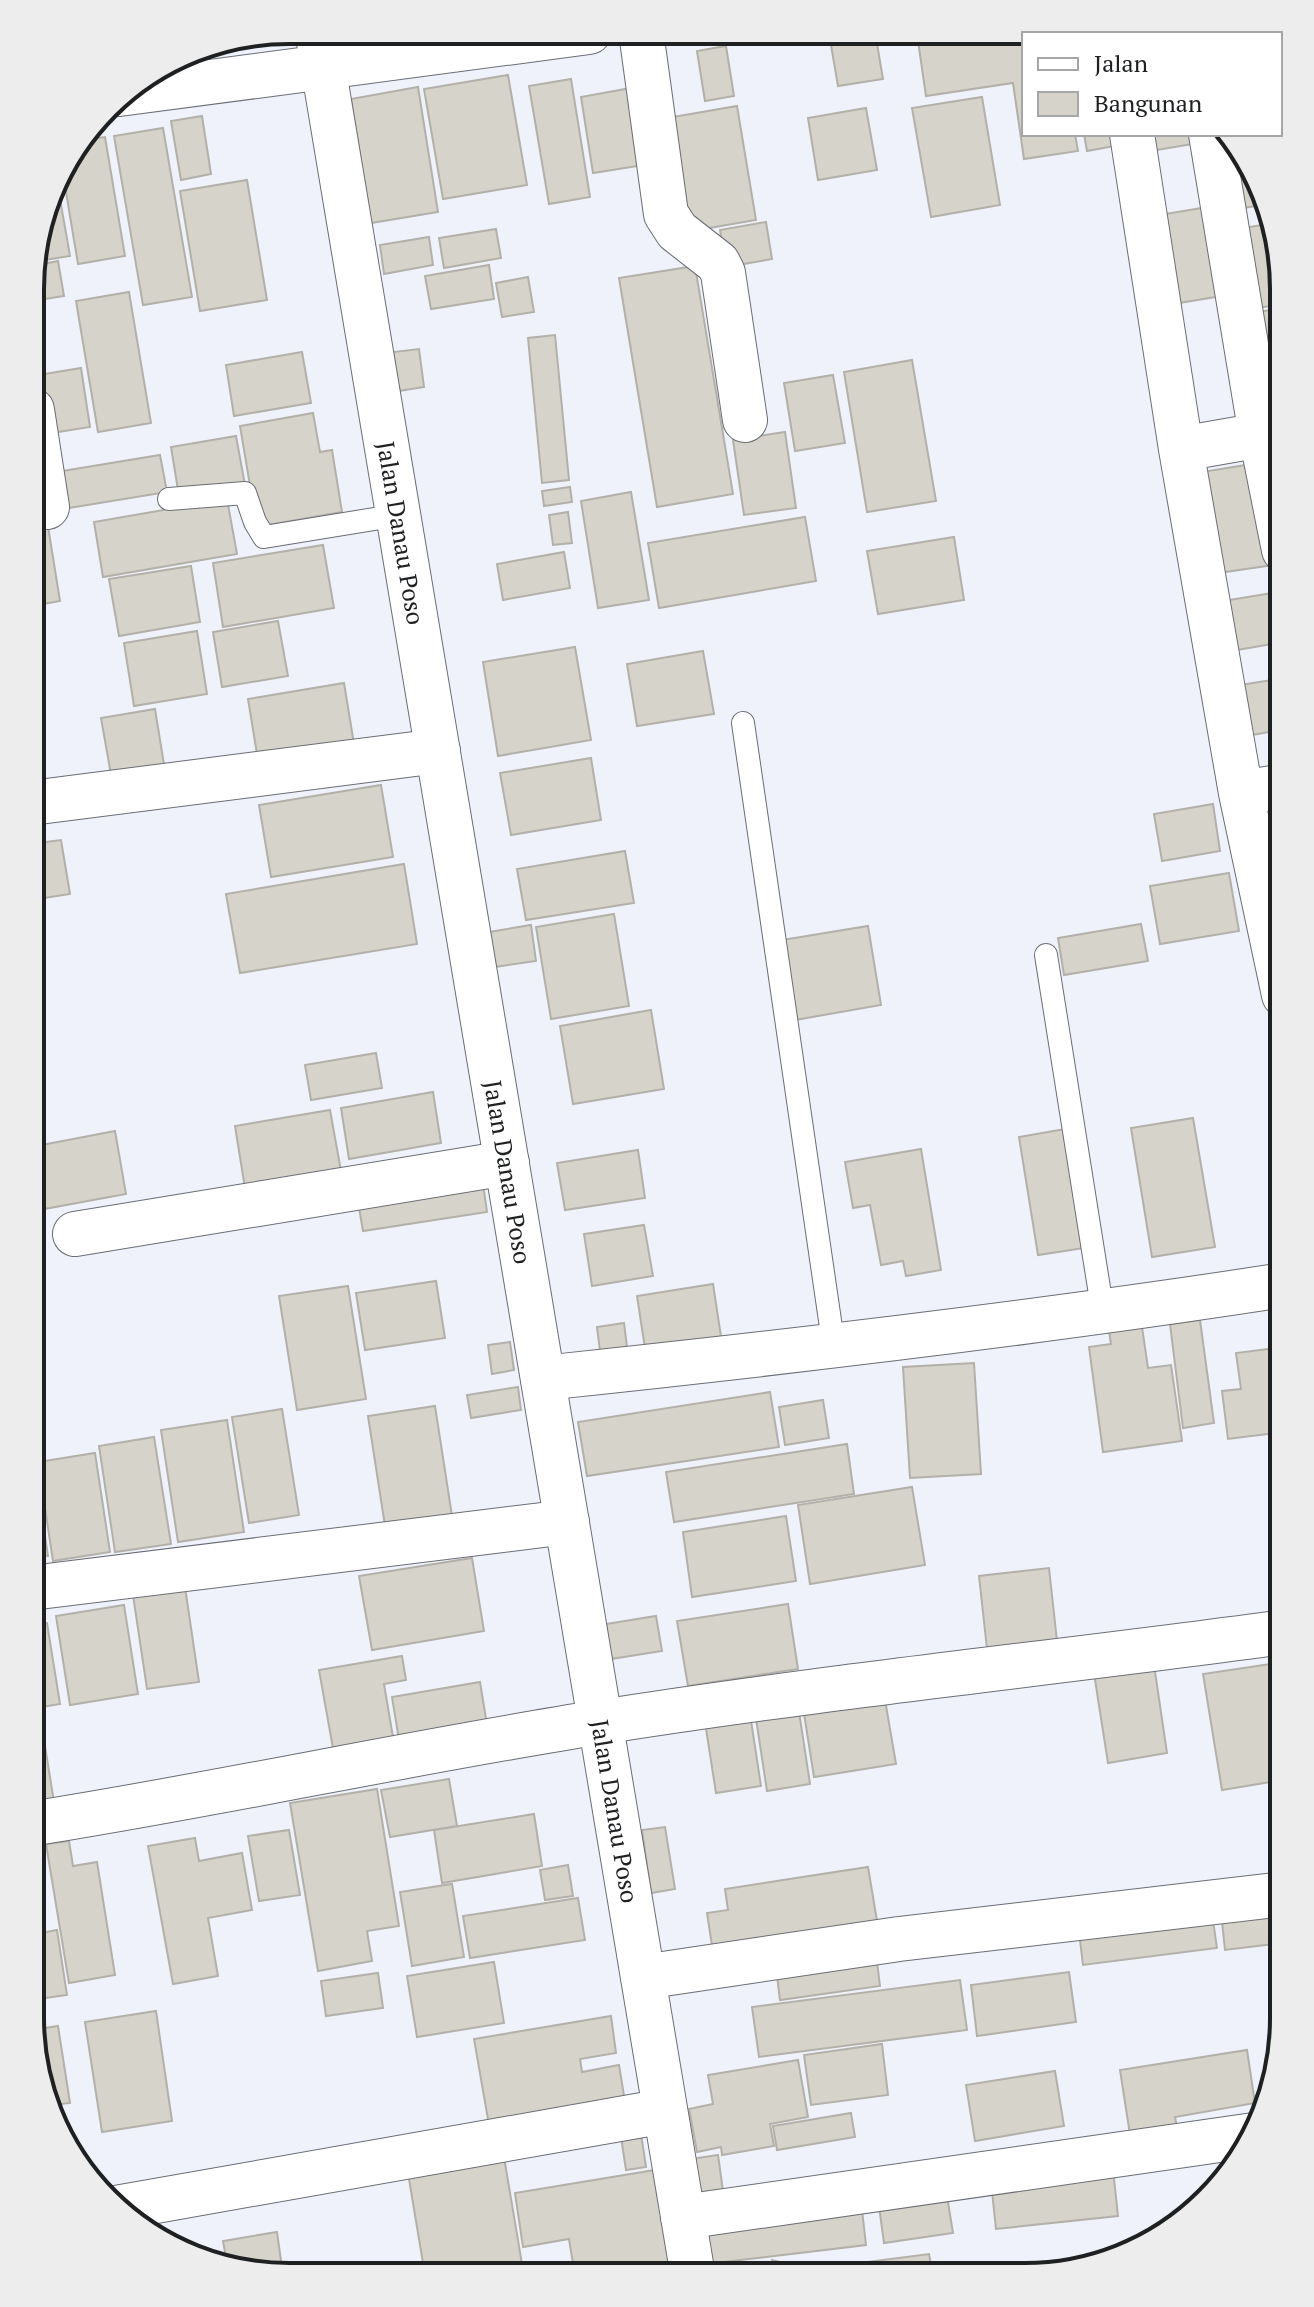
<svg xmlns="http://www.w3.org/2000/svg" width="1314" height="2307" viewBox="0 0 1314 2307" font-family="'PT Serif',serif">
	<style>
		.building { fill: #d6d3cb; stroke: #b3b0a9; stroke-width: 2 }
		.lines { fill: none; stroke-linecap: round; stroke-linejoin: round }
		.lane-casing { stroke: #6a6d74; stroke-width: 24 }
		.street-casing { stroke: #6a6d74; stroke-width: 46 }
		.secondary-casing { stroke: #6a6d74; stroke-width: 46 }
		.lane { stroke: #fff; stroke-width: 22 }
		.street { stroke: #fff; stroke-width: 44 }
		.secondary { stroke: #fff; stroke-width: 44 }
		.labels { text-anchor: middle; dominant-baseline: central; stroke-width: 8; stroke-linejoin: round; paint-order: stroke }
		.street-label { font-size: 24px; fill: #1e2022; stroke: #fff }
		.rim { fill: none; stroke: #1e2022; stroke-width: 4 }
	</style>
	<rect width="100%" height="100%" fill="#eff2fa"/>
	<path class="building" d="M917,34L1024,35V134H1075L1078,151L1024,159L1013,83L926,96Z
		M876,38L883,79L838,86L831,45Z
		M726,46L734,96L705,101L697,51Z
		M508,75L527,185L443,199L424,89Z
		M571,79L590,197L549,204L529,86Z
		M418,87L438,212L371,223L351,99Z
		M631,88L644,165L593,173L581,97Z
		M982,97L1000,205L931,217L912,108Z
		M737,106L756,220L686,232L667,118Z
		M866,108L877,170L818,180L808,118Z
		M202,116L211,174L181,180L171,121Z
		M163,128L192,297L143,305L114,136Z
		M1084,134H1118L1120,145L1087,151Z
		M1135,134H1204L1205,142L1138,153Z
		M1222,134L1269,204L1230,210Z
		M105,137L125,256L78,264L62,168L83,140Z
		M56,176L70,256L32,262V256Z
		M247,180L267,300L200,311L180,191Z
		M1214,206L1228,295L1179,303L1165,214Z
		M766,222L772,259L726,267L720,230Z
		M1273,223L1284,304L1250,309L1238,229Z
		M496,229L501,258L444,268L439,238Z
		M429,237L433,265L384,274L380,245Z
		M58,261L64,296L32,301V266Z
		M489,265L494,299L431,309L425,276Z
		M695,266L733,494L657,507L619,278Z
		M528,277L534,312L502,317L496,283Z
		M129,292L151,423L98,432L76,301Z
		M1284,308V368L1267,371L1258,312Z
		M555,335L569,480L542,483L528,338Z
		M419,349L424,387L399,391L393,352Z
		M302,352L311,403L234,416L226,365Z
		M912,360L936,501L867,512L844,372Z
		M81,368L90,427L39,435L32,376Z
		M1284,372V447L1269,375Z
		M833,375L845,443L795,451L784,383Z
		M313,413L320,452L332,450L342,512L257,527L240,426Z
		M785,432L796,508L744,515L733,440Z
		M236,436L245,485L179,496L171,447Z
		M160,455L167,492L57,510L50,473Z
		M1258,463L1273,565L1218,573L1202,472Z
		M570,487L572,502L544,506L542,491Z
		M631,492L649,600L598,608L581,501Z
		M227,499L237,554L103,577L94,522Z
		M568,512L572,543L553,545L549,515Z
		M46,514L60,601L32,606V517Z
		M805,517L816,581L659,608L648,543Z
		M954,537L964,600L878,614L867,551Z
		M323,545L334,608L223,627L213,563Z
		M564,552L570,588L503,600L497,564Z
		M191,566L200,622L119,636L109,579Z
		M1284,591V642L1231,651L1223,601Z
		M278,621L288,676L222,687L213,632Z
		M197,631L207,694L134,706L124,643Z
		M575,647L591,740L498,756L483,662Z
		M703,651L714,714L637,726L627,664Z
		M1272,680L1273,685L1284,683V717L1278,718L1280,730L1235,738L1227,687Z
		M344,683L354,744L258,760L248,699Z
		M155,709L166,777L113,786L101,718Z
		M591,758L601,820L511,835L500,773Z
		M381,785L393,857L271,877L259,805Z
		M1284,799V873L1273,875L1261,803Z
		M1213,804L1220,851L1162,861L1154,814Z
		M61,840L70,894L31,900V844Z
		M625,851L634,903L526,920L517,869Z
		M404,864L417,944L240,973L226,894Z
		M1229,873L1239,931L1160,944L1150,886Z
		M614,914L629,1006L551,1019L536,927Z
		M1141,924L1148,961L1064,975L1058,938Z
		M531,925L536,961L488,968L483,933Z
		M868,926L881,1005L795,1020L782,940Z
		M651,1010L664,1089L573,1104L560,1026Z
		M376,1053L382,1088L311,1100L305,1065Z
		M433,1092L441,1143L349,1159L341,1108Z
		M330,1110L341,1171L245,1188L235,1126Z
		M1193,1118L1215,1247L1152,1257L1131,1128Z
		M1071,1128L1091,1247L1038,1255L1019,1137Z
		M115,1131L126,1194L39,1210L31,1163V1147Z
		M921,1149L941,1270L906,1276L903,1261L881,1265L870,1205L853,1208L845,1162Z
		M638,1150L645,1198L565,1210L557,1163Z
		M482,1177L487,1212L363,1231L357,1196Z
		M644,1225L653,1276L592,1286L584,1234Z
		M436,1281L445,1338L365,1350L356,1293Z
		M713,1284L722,1343L646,1355L637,1296Z
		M348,1286L366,1399L297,1410L279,1296Z
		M1200,1320L1214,1423L1183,1428L1170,1324Z
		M624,1323L627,1347L600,1351L597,1327Z
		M1142,1327L1148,1368L1171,1365L1182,1441L1103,1452L1089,1347L1111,1344L1109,1331Z
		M510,1342L514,1370L492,1374L488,1345Z
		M1283,1347L1284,1432L1228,1439L1222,1391L1241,1389L1236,1353Z
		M974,1363L981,1474L910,1478L903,1367Z
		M518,1387L521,1410L471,1418L467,1395Z
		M770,1392L779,1447L587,1476L578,1422Z
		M823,1400L829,1438L785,1445L779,1407Z
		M435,1406L452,1516L385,1526L368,1416Z
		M282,1409L299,1515L249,1523L232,1417Z
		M227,1420L244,1532L178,1542L161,1430Z
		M154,1437L171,1544L115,1552L99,1446Z
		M847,1444L854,1494L674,1522L666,1472Z
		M95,1453L110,1552L53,1561L38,1462Z
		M31,1456H33L48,1556L31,1558Z
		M912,1487L925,1565L810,1584L798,1505Z
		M786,1516L796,1581L692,1597L683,1532Z
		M472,1558L484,1631L372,1650L359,1576Z
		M1049,1568L1057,1641L987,1649L979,1576Z
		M185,1587L199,1682L147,1689L133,1595Z
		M788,1604L798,1669L688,1686L677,1621Z
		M124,1605L138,1694L70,1705L56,1616Z
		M656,1616L662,1651L611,1659L606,1624Z
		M47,1623L60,1704L30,1709V1625Z
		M402,1656L406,1680L384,1684L396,1755L336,1765L319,1670Z
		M1153,1658L1167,1753L1108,1763L1093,1667Z
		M1284,1662L1283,1780L1222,1790L1203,1674Z
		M480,1682L489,1737L401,1752L392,1697Z
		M883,1688L896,1764L814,1777L802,1701Z
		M798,1705L810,1784L767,1791L755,1712Z
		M750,1714L761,1786L716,1793L705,1722Z
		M40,1715L54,1802L30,1806V1717Z
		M449,1779L457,1826L390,1837L381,1790Z
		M377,1789L399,1926L367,1931L372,1961L318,1971L290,1803Z
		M534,1814L542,1866L442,1883L434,1830Z
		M665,1827L675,1889L651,1893L642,1830Z
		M289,1830L300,1895L259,1901L248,1836Z
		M195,1838L199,1861L242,1853L252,1910L208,1918L218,1976L173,1984L148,1846Z
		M69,1841L73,1866L97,1862L115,1975L69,1983L46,1844Z
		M568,1865L573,1896L545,1900L540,1870Z
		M868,1867L880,1939L715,1965L707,1913L728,1910L725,1889Z
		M452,1884L464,1957L412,1966L400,1892Z
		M578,1898L585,1940L470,1958L463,1916Z
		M1283,1904V1943L1225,1950L1221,1912Z
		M1212,1914L1217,1948L1083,1965L1079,1932Z
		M57,1930L67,1995L31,2000L30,1935Z
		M875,1946L880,1986L780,2000L775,1960Z
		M494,1962L504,2023L417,2037L407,1976Z
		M1069,1972L1076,2022L977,2036L971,1985Z
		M378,1973L383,2008L326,2016L321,1981Z
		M960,1980L967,2030L759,2057L752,2007Z
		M156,2011L172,2121L102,2132L85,2022Z
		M611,2016L616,2053L580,2059L582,2072L619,2065L625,2102L489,2125L474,2039Z
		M58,2026L70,2103L46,2106L32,2030Z
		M882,2044L888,2095L811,2105L804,2055Z
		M1247,2050L1255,2103L1175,2117L1178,2133L1131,2141L1120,2070Z
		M798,2060L808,2117L770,2124L774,2146L722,2155L721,2147L697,2152L689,2109L713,2104L708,2075Z
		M1055,2071L1064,2126L975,2141L966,2085Z
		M851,2113L855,2137L777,2150L773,2126Z
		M641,2134L646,2167L626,2170L621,2137Z
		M503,2151L524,2276L425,2275L407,2167Z
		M718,2155L723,2191L697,2195L691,2159Z
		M1113,2169L1118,2216L996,2229L991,2182Z
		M655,2170L673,2276H575L569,2239L523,2247L515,2193Z
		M946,2190L953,2233L884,2243L878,2199Z
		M861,2201L866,2245L707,2264L702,2219Z
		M151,2211L155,2233L131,2223Z
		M277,2232L283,2275H255L227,2263L223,2241Z
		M929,2254L933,2277L844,2276L843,2265Z
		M772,2260L819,2272L818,2276H768Z"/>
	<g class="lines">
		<g class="lane-casing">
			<path id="lane" d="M169,499L245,493L255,522L264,537L399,515
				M743,723L834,1348
				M1046,955L1103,1313"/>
		</g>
		<g class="street-casing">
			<path id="street" d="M641,32L666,214L677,231L718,263L723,273L745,420
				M1132,134L1181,449L1241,793L1284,995
				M1211,134L1261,435L1284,550
				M32,410L47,507
				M1181,449L1261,435
				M1241,793L1284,786
				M31,803L438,751
				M75,1234L507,1163
				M543,1378C791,1352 1038,1323 1284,1285
				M31,1588L567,1522
				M30,1824C221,1794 410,1752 601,1722C828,1686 1056,1663 1284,1632
				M643,1977L899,1939L1283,1894
				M116,2208L665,2111
				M683,2217L1254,2135"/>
		</g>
		<g class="secondary-casing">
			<g id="secondary">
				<path id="s1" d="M317,30L693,2276"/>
				<path d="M119,94L589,32"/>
			</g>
		</g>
		<use href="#lane" class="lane"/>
		<use href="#street" class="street"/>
		<use href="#secondary" class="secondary"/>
	</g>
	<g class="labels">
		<g class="street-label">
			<text stroke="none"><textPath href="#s1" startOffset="510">Jalan Danau Poso</textPath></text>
			<text stroke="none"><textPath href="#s1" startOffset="1158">Jalan Danau Poso</textPath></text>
			<text stroke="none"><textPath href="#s1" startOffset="1806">Jalan Danau Poso</textPath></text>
		</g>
	</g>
	<path d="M0 0H1314V2307H0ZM289 44H1025A245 245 0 0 1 1270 289V2018A245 245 0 0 1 1025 2263H289A245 245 0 0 1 44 2018V289A245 245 0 0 1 289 44Z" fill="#ededed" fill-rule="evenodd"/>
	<path class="rim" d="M289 44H1025A245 245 0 0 1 1270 289V2018A245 245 0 0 1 1025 2263H289A245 245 0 0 1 44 2018V289A245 245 0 0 1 289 44Z"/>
	<rect x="1022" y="32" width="260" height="104" fill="#ffffff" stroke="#a5a6a7" stroke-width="2"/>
	<rect x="1038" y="58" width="40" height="12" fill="#ffffff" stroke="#a5a6a7" stroke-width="2"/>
	<text x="1094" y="72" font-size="24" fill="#1e2022">Jalan</text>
	<rect x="1038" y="92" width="40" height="24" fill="#d6d3cb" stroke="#a5a6a7" stroke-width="2"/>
	<text x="1094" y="112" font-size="24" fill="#1e2022">Bangunan</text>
</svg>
